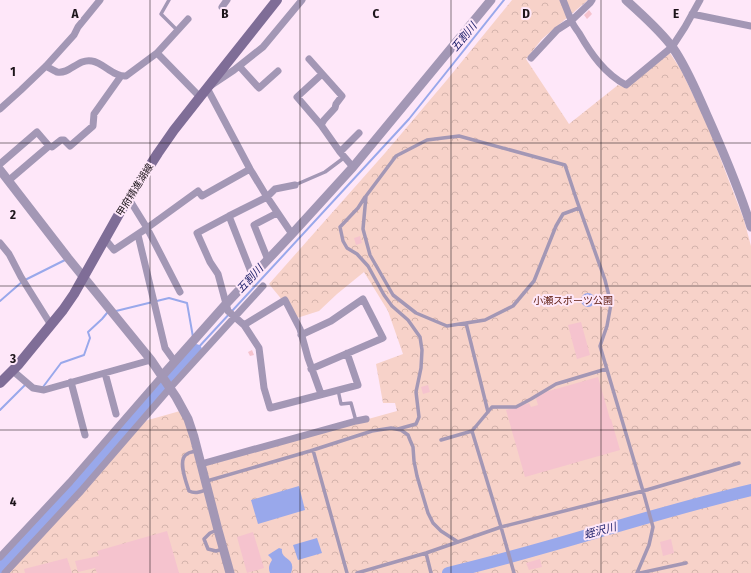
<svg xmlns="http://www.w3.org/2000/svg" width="751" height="573" viewBox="0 0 751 573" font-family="'Fira Sans Condensed','Noto Sans JP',sans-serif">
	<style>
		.park { fill: url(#park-crowns) }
		.water { fill: #99a8eb }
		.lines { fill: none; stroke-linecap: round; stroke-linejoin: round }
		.stream { stroke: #99a8eb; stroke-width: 2 }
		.river { stroke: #99a8eb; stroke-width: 12 }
		.building { fill: #f5c3ce }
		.service { stroke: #a397b5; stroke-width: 3.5 }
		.minor { stroke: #a397b5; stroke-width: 7 }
		.tertiary { stroke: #a397b5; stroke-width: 9 }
		.secondary { stroke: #7f6d97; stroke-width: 10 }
		.grid { fill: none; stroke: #1d151b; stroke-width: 1; stroke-opacity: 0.55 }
		.labels { text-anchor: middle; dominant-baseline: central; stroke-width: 4; stroke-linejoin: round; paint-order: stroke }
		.street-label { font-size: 10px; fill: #1d151b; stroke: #fee7f9 }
		.park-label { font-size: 10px; fill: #5b1709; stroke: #fee7f9 }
		.water-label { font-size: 11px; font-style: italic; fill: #1b1e69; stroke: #fee7f9 }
		.grid-label { font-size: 13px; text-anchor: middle; font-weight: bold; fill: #1d151b; stroke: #fee7f9; stroke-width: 4; stroke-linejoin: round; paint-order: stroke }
	</style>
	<defs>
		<pattern id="park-crowns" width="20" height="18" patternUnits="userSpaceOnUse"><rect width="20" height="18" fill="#f7d2c9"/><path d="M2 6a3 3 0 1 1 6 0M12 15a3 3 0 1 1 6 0" fill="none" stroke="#d3b3ac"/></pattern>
	</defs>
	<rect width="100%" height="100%" fill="#fee7f9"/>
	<path class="park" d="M512,0H588L542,39L526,59L569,124L618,85L626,88L670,53L681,70L708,126L744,220L751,246V573H5L141,422L180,411L185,422L199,466L397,411L395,403H383L376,364L403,354L388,311L364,272L337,294L319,311L297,318L269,284L385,153L446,81Z"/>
	<path class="water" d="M581 300a7 7 0 1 1 14 0a7 7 0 1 1-14 0Z
		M299,486L305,510L258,524L251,500Z
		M317,538L322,553L298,560L293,545Z
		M279,548L282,549C280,560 297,557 291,573H270C268,568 269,565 272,560L271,558L268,555Z"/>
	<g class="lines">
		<path class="stream" d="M0,301L23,281L65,260
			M116,311L169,298L187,303L193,337
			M194,344L196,350L409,119L504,0
			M43,387L61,363L84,355L90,338L88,332L102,319L107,313L109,312
			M0,410L25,385"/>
		<path class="river" d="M0,569L196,350
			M448,573C550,549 649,514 751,490"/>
	</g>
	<path class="building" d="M589,10L592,14L587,19L584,15Z
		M360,236L362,243L356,245L354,238Z
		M581,322L590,355L577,359L568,325Z
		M252,350L254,355L250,356L248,352Z
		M598,377L610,419H611L620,450L525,477L506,410L529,403L531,407L538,405L535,395Z
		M428,385L430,392L423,394L421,387Z
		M167,531L179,573H97L95,568L78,572L75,561L99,556L97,551Z
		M253,532L264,568L247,573L237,537Z
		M671,539L674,553L663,556L660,542Z
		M67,558L72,573H25L24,569Z
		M540,559L542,567L529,570L526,563Z"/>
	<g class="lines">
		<path class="service" d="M169,0L161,14L178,31
			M295,185L325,172L345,157
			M365,197L358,208L340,227L343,241L347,248L357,254L368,266L384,295L392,306L408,320L420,337L422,350L421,368L416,392L419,417L416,424L398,429
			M579,208L563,214L556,226L534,281L513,306L485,320L447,326L416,313L393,295L370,255L363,229L366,196L396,156L427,140L459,136L565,165L577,201L605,280L611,304L607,326L600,346L643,491L653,527L649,545L637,573
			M466,323L488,412
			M338,390L341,404L351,403L356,421
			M472,431L501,527L514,573
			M441,440L472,431L492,407H516L531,399L556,384L606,369
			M313,450L347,573
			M196,451C193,452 189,452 187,454C177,459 186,482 189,491C195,494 200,492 206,490
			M207,481L310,451L372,431L391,428L401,430L408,435L410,440L413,447L414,461L417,476L428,513L433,523L441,531L458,542
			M217,530L210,533L204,539L208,549L216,551L223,549
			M426,553L431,573
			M357,573L426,553L501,527L643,491L739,463
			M640,573L686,563"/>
		<path class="minor" d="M563,0C566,7 568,13 571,20C573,25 576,29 579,33C591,54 605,74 626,85L672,47L685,27L700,0
			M222,7L227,0
			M692,14L751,26
			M157,53L200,97
			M531,58L557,30L571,21L590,3L592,0
			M309,59L342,96L336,104L335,108L324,120L321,125
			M46,66C49,68 53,70 57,72C69,75 78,58 92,61C104,63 113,77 126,76L157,53L188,19
			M239,66L259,88L278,71
			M322,74L297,97L321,125L340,152L353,167
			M0,109L21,90L46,66L74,35L78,27L100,0
			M340,152L359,133
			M0,164L37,132L49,146
			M8,181L49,146L52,147L61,140H64L70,146L93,126L94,114L121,76
			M129,199L147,228L180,292
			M229,216L197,233L210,262L218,274L228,311L244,325L259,348L264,388L270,408L358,385L347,353
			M292,234L267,197L250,169L207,88L234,70L263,47L302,0
			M138,235L165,348L175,362
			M105,239L114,250L147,228L198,191L202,196L250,169
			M0,243L9,254L21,277L51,325
			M268,260L254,225L277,213
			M253,277L229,216L267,197L275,189L295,185
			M244,325L285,300L300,329L308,358L321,394
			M301,335L331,321L363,299L383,338L311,369
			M13,371L33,388L44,390L151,360
			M105,373L116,414
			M71,382L85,435
			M201,464L356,421L366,419
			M0,557L70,482L162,376
			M5,573L81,491L170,388L263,286"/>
		<path class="tertiary" d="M626,0C642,15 660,30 673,48C687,68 696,91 706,113C723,151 739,188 751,227
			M0,170L68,258L151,360L176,397L188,419L194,437L218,530L230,573
			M162,376L226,304L292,234L353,167L491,0"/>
		<path class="secondary" d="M0,383L18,365L63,310L74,294L119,214L158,153L174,130L200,97L277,0"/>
	</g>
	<path class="grid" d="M150,0V573M300,0V573M451,0V573M601,0V573M0,143H751M0,286H751M0,430H751"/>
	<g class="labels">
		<g class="street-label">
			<text transform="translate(135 190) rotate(-58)">甲府精進湖線</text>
		</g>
		<g class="park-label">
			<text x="573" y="301">小瀬スポーツ公園</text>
		</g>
		<g class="water-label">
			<text transform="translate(464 37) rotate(-51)">五割川</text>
			<text transform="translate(250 279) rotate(-47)">五割川</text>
			<text transform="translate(600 531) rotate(-15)">蛭沢川</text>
		</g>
	</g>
	<g class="grid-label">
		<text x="75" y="18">A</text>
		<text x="225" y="18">B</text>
		<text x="376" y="18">C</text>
		<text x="526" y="18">D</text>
		<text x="676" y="18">E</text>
		<text x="13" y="76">1</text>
		<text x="13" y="219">2</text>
		<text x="13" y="363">3</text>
		<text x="13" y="506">4</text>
	</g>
</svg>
